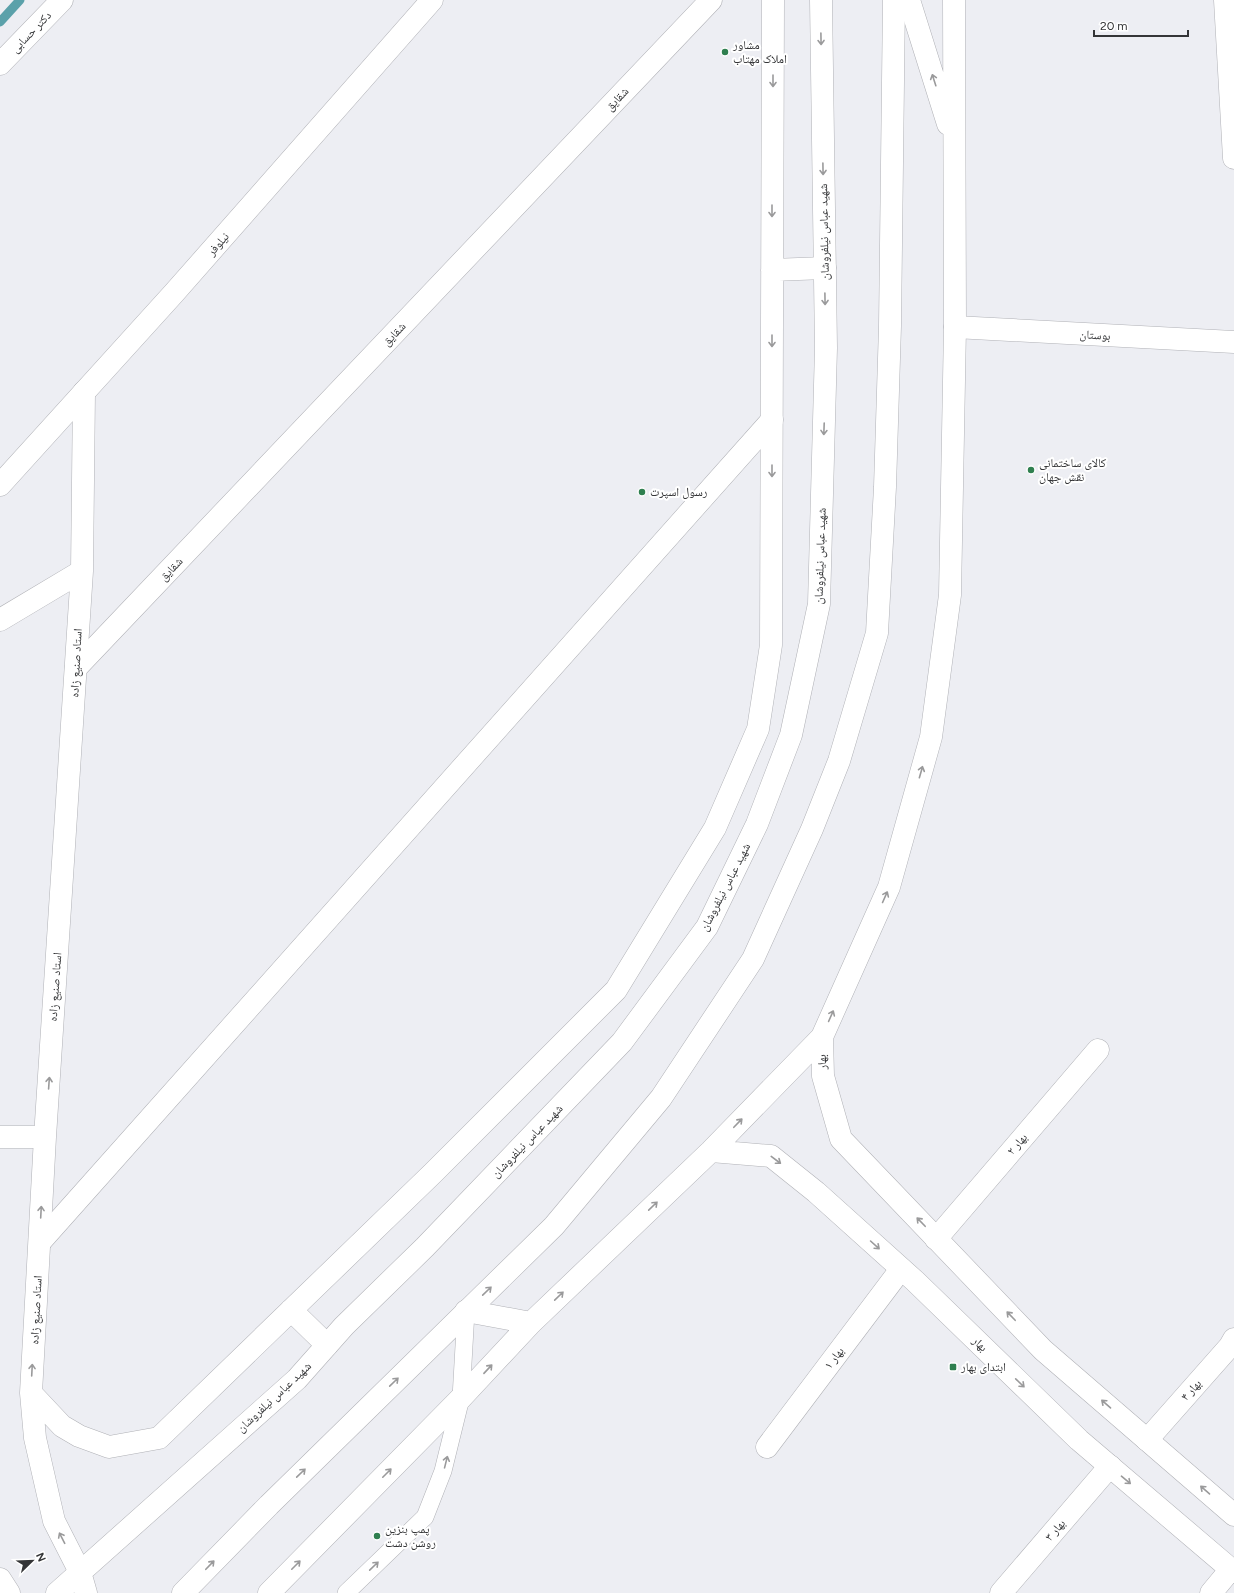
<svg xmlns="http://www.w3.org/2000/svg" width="1234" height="1593" viewBox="0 0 1234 1593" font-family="Figtree,'Noto Naskh Arabic',sans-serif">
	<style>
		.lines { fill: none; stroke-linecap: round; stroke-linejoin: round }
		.stream { stroke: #5ba1aa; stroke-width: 9 }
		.lane-casing { stroke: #b0b1b6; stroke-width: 18 }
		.street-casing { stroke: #b0b1b6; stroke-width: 23 }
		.secondary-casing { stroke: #b0b1b6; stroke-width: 23 }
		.primary-casing { stroke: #b0b1b6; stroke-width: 23 }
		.lane { stroke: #fff; stroke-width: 17 }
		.street { stroke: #fff; stroke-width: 22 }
		.secondary { stroke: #fff; stroke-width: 22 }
		.primary { stroke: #fff; stroke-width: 22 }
		.oneway { stroke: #9a9a9b }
		.poi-dot { fill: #2f7f4f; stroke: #fff; stroke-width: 1.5 }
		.labels { text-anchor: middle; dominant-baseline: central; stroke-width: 4; stroke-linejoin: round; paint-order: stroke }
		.street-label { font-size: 12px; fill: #343537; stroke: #fff }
		.poi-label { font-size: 12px; fill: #343537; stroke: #fff; text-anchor: start }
	</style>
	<rect width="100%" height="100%" fill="#edeef3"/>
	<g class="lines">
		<path class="stream" d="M0,22L20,0"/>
		<g class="lane-casing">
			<path id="lane" d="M346,1593L425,1517L443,1471L461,1398L466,1311"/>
		</g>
		<g class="street-casing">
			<path id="street" d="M1225,0L1234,158
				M0,64L62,0
				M955,327L1234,342
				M0,485L174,293L432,0
				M76,668L711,0
				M936,1239L1098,1050
				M40,1242L772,420
				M1147,1440L1230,1346L1234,1339
				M767,1447L901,1269
				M1001,1593L1110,1466
				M1211,1593L1231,1569"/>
		</g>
		<g class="secondary-casing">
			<path id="secondary" d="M909,0L948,124
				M772,270L825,268
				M0,620L82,571
				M822,1037L823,1076L841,1139L1043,1350L1234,1515
				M0,1137H45
				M711,1151L771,1156L816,1192L915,1281L1079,1440L1234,1572
				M291,1310L327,1345
				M466,1311L531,1323
				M31,1393L62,1426L79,1436L109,1447L159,1438L433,1173L616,990L715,828L758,729L771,645L773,0
				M80,1572L54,1521L35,1438L31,1393L45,1137L82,571L84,392
				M0,1579L9,1593
				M269,1593L461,1398L531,1323L711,1151L822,1037L889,887L931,737L950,595L955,327L954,0"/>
		</g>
		<g class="primary-casing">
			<path id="primary" d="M80,1572L86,1593
				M57,1593L297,1379L344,1326L425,1247L622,1042L707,927L757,824L791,735L819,604L826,348L821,0
				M183,1593L269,1505L554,1226L661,1098L753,959L812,829L839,761L877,633L885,487L890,326L894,0"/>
		</g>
		<use href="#lane" class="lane"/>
		<use href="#street" class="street"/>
		<use href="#secondary" class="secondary"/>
		<use href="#primary" class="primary"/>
	</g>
	<defs><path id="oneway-shaft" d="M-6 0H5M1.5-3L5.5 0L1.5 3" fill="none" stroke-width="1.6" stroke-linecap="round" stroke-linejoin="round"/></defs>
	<g class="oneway">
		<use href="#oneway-shaft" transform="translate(821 39) rotate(89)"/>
		<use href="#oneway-shaft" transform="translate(934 80) rotate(-108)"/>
		<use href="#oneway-shaft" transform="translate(773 81) rotate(90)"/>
		<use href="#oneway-shaft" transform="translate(823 169) rotate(89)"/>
		<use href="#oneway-shaft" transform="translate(772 211) rotate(90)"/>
		<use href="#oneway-shaft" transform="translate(825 299) rotate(89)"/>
		<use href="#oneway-shaft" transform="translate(772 341) rotate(90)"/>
		<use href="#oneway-shaft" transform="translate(824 429) rotate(92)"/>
		<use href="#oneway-shaft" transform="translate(772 471) rotate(90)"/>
		<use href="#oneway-shaft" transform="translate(921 772) rotate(-74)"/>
		<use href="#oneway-shaft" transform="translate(885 897) rotate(-66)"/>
		<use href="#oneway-shaft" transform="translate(831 1016) rotate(-66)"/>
		<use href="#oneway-shaft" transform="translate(49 1083) rotate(-86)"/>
		<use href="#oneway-shaft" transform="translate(738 1123) rotate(-46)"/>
		<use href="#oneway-shaft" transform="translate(776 1160) rotate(37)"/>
		<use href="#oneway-shaft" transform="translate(653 1206) rotate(-44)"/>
		<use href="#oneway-shaft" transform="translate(41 1212) rotate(-87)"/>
		<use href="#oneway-shaft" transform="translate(921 1222) rotate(-134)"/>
		<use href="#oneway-shaft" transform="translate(875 1245) rotate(42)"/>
		<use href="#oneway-shaft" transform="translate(487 1291) rotate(-44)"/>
		<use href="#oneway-shaft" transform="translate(559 1296) rotate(-44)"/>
		<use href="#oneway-shaft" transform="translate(1011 1316) rotate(-134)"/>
		<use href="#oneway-shaft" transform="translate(488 1369) rotate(-47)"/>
		<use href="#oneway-shaft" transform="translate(32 1370) rotate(-87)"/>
		<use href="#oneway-shaft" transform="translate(394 1382) rotate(-44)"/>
		<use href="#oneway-shaft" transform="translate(1020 1383) rotate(44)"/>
		<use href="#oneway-shaft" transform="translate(1106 1404) rotate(-139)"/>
		<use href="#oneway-shaft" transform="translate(446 1462) rotate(-76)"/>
		<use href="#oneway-shaft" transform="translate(301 1473) rotate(-44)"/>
		<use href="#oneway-shaft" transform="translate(387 1473) rotate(-45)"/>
		<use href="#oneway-shaft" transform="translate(1126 1480) rotate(40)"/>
		<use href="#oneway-shaft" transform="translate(1205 1490) rotate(-139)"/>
		<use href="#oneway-shaft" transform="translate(62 1538) rotate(-117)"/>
		<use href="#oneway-shaft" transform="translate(210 1565) rotate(-46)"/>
		<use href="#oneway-shaft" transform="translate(296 1565) rotate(-45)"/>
		<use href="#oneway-shaft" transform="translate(374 1566) rotate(-44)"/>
	</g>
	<g class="poi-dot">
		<circle cx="725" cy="52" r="4"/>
		<circle cx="1031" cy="470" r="4"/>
		<circle cx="642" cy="492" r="4"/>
		<rect x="949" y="1363" width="8" height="8" rx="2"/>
		<circle cx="377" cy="1536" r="4"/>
	</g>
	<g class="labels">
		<g class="street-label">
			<text transform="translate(31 32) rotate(-46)">دکتر حسابی</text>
			<text transform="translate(617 99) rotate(-47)">شقایق</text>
			<text transform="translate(824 232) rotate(-91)">شهید عباس نیلفروشان</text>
			<text transform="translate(218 244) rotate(-49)">نیلوفر</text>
			<text transform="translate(394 334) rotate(-46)">شقایق</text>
			<text transform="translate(1095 335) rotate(3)">بوستان</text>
			<text transform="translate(820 556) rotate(-88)">شهید عباس نیلفروشان</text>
			<text transform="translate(171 569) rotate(-46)">شقایق</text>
			<text transform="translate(76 663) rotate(-87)">استاد صنیع زاده</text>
			<text transform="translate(725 887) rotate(-63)">شهید عباس نیلفروشان</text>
			<text transform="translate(55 987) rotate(-86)">استاد صنیع زاده</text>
			<text transform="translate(822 1062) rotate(-92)">بهار</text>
			<text transform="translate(527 1141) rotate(-46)">شهید عباس نیلفروشان</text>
			<text transform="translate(1017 1144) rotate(-49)">بهار ۲</text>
			<text transform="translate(36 1310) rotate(-87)">استاد صنیع زاده</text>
			<text transform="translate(980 1344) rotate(44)">بهار</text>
			<text transform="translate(834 1358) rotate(-53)">بهار ۱</text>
			<text transform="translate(1191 1390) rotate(-48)">بهار ۴</text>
			<text transform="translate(274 1397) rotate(-43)">شهید عباس نیلفروشان</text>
			<text transform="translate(1055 1530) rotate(-49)">بهار ۳</text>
		</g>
		<g class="poi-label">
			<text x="733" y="45">مشاور<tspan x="733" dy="14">املاک مهتاب</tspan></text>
			<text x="1039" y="463">کالای ساختمانی<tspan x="1039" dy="14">نقش جهان</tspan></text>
			<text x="650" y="492">رسول اسپرت</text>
			<text x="961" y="1367">ابتدای بهار</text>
			<text x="385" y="1529">پمپ بنزین<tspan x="385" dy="14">روشن دشت</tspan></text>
		</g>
	</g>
	<g transform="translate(32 1561) rotate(67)" stroke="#ffffff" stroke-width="3" paint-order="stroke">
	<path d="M0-3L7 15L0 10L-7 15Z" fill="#343537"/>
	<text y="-6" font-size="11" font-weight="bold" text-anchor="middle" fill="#343537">N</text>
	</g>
	<path d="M1094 30v6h94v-6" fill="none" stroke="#343537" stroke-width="2"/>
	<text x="1100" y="30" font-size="12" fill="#343537" stroke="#ffffff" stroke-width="3" paint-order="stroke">20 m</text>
</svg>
